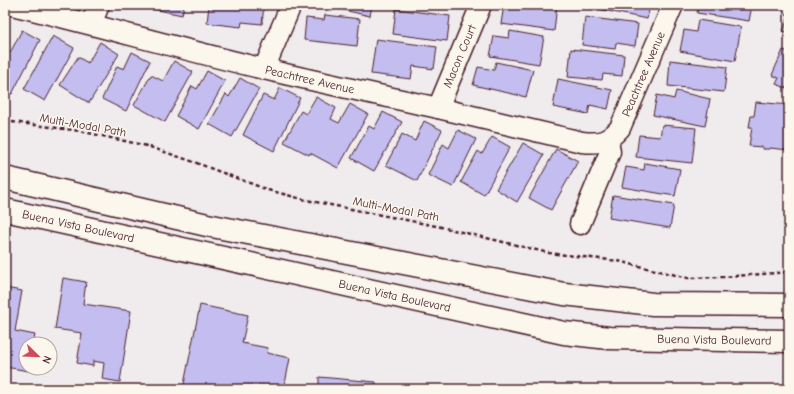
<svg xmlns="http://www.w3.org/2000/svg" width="794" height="394" viewBox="0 0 794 394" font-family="'Comic Neue',sans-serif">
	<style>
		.building { fill: #c3bdf0; stroke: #4a1f2b }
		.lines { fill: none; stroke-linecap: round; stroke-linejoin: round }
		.minor-casing { stroke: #4a1f2b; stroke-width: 23 }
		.major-casing { stroke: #4a1f2b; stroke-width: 25 }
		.path { stroke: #4a1f2b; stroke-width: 2.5; stroke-dasharray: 4 3; stroke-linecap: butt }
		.minor { stroke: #fbf7ec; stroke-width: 20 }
		.major { stroke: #fbf7ec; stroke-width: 22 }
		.labels { text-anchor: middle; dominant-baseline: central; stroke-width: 3; stroke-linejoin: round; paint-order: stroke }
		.street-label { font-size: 12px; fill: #4a1f2b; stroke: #fbf7ec }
	</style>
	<rect width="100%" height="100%" fill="#f0ebed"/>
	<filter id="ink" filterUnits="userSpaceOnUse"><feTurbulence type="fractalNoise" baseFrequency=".025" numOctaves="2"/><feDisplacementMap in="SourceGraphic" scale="8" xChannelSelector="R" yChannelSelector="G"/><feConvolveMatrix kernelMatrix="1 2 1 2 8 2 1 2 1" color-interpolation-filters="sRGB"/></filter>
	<g filter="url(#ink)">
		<path class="building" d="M134,5H184L182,15Z
			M209,5H264L262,24L242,22L241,27L207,23Z
			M321,5H372L370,16Z
			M406,5H440V9L406,6Z
			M504,5L524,6V5H557L554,31L501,24Z
			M594,5H650L647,19L593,8Z
			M698,5H752L749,21L697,13Z
			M789,8V33L783,31L789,16L786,15Z
			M396,9L450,16L447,41L393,34Z
			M325,15L360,19L357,46L304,40L306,18L324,20Z
			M585,17L638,24L635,46L616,43L615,49L582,45Z
			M698,20L741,27L735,61L680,51L684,30L696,32Z
			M22,30L40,40L12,94L5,90V51L10,53Z
			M510,31L544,37L539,64L490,56L494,36L509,38Z
			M53,36L74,48L45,101L24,89Z
			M376,39L437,47L434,69L413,66L411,79L371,74Z
			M100,42L119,54L89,103L60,85L78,57L88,63Z
			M571,49L624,55L622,76L603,74L602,80L568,77Z
			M783,50L789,52V89L776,84L779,78L772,75Z
			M132,52L150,61L126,111L102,99L117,66L124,69Z
			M670,60L727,67L724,92L668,86Z
			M174,61L193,72L165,122L134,105L151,75L163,81Z
			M496,62L533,70L526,97L473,85L478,67L494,70Z
			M207,71L225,81L199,129L176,116L192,86L197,89Z
			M240,78L259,89L232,137L209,124L226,94L229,97Z
			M558,79L612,90L608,109L590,105L588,114L553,107Z
			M280,88L300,98L274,151L243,135L263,95L274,100Z
			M676,91L710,99L705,126L653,115L657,95L674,99Z
			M316,97L336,108L331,119L339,123L350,104L368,114L338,168L310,153L309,155L284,142L301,111L306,114Z
			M756,102L789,105V150L770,148V149H763V147L749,146L752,127H749L751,116H754Z
			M383,112L402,122L374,171L351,158L369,126L374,129Z
			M424,121L442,130L417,181L386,165L402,134L415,141Z
			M662,125L696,128L692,163L636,157L639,135L660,137Z
			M458,130L476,139L453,187L428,175L443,144L449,148Z
			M492,137L510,147L484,195L461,182L478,151L482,154Z
			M523,143L544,155L517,202L496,189Z
			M556,149L578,161L551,210L529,198Z
			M645,163L680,169L675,196L622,187L626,167L644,170Z
			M613,195L674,205L670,228L609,218Z
			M63,278L86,282L83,304L131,311L120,382L102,379L104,363L93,361V366L77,363L82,333L55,329Z
			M5,288L22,291L15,331L35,335L33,344H26V368H29V371L5,367Z
			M200,305L248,315L242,343L268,348L267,353L290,358L284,389H183Z
			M319,377L376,382L375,389H319Z"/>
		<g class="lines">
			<g class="minor-casing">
				<g id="minor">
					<path id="s1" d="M12,5C97,25 180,49 264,69C322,83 380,95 438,108C486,119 534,131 582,142C600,144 608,142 620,128L673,5"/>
					<path d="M91,24L99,5"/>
					<path d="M264,69L291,5"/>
					<path id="s2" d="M438,108L481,5"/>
					<path d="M580,224L610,152L608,139"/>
				</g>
			</g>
			<g class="major-casing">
				<g id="major">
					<path d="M5,178L207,225L564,294L653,304L789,305"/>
					<path id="s3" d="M5,210L564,333L609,338L789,341"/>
				</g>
			</g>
			<path class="path" d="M5,121L80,131L147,146L194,162L268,190L306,200L441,227L549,253L618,261L688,278L723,277L789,272"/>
			<use href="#minor" class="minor"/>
			<use href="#major" class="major"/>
		</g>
	</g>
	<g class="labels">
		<g class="street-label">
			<text stroke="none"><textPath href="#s2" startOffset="56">Macon Court</textPath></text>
			<text stroke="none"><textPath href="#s1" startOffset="688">Peachtree Avenue</textPath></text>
			<text stroke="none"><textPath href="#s1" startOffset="307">Peachtree Avenue</textPath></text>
			<text transform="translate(83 125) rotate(10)">Multi-Modal Path</text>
			<text transform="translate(396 209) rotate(11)">Multi-Modal Path</text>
			<text stroke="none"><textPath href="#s3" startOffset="75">Buena Vista Boulevard</textPath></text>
			<text stroke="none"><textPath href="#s3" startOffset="399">Buena Vista Boulevard</textPath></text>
			<text stroke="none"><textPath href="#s3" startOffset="723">Buena Vista Boulevard</textPath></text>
		</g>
	</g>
	<rect width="794" height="394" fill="none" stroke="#fbf7ec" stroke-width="20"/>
	<rect x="10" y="10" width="774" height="374" fill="none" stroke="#4a1f2b" stroke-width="1.5" filter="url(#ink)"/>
	<g transform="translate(38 356) rotate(113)"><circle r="19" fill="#fbf7ec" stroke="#b4a19f"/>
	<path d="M0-3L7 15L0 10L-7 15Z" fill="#d1495b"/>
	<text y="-6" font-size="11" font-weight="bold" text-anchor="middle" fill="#4a1f2b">N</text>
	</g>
</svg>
